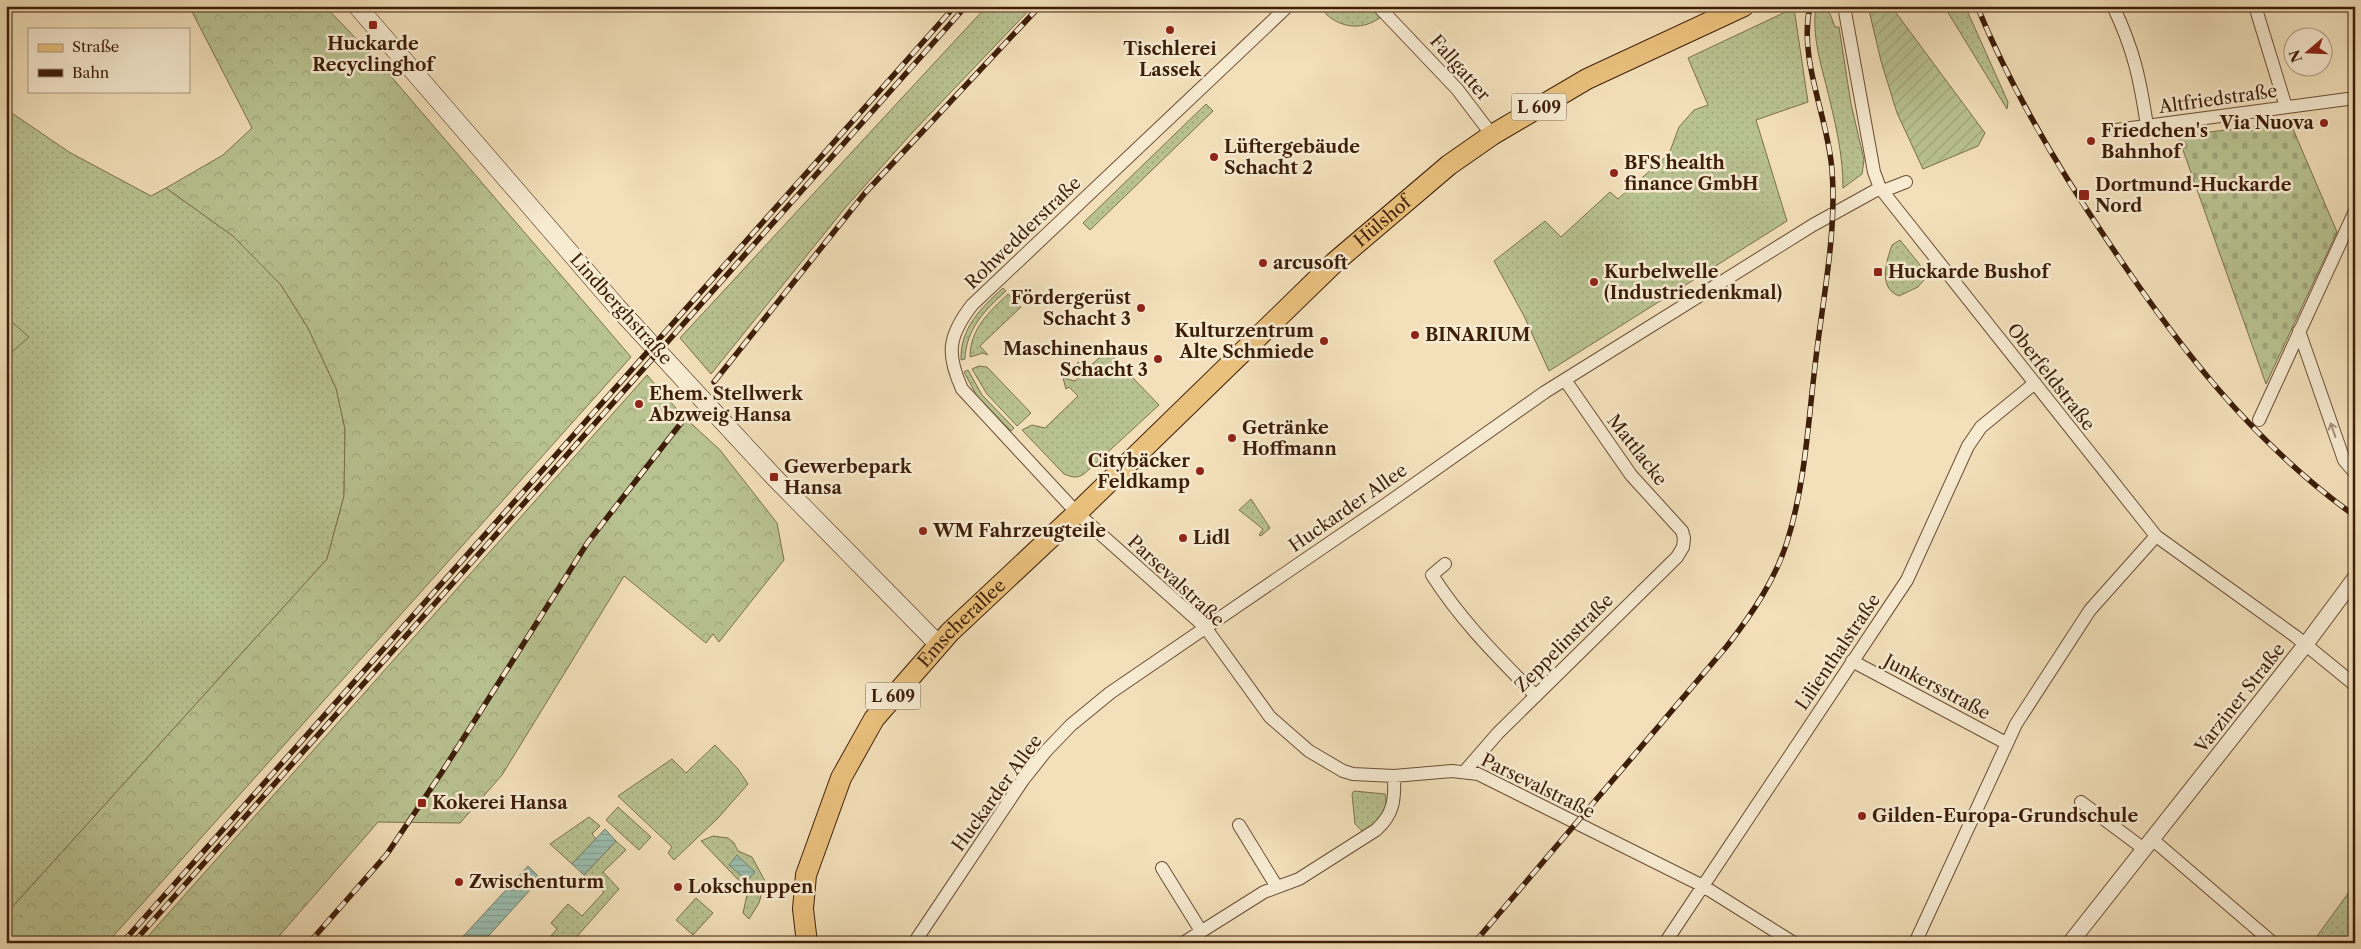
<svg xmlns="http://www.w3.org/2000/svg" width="2361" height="949" viewBox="0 0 2361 949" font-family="'Libre Caslon Text',serif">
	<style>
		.grass { fill: url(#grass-dots); stroke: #7b704c }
		.forest { fill: url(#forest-crowns); stroke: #7b704c }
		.cemetery { fill: url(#cemetery-stones); stroke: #7b704c }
		.garden { fill: url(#garden-furrows); stroke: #7b704c }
		.pitch { fill: #b9c291; stroke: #7b704c }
		.water { fill: url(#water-rules); stroke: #757d6c }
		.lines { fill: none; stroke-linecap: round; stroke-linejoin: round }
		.minor-casing { stroke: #6a4e34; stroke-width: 14 }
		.tertiary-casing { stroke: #6a4e34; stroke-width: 17 }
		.secondary-casing { stroke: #3d1e08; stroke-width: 19 }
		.primary-casing { stroke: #3d1e08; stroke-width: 22 }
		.minor { stroke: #f7ebd2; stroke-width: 12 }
		.tertiary { stroke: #f7ebd2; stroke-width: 15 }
		.secondary { stroke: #f7ebd2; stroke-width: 18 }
		.primary { stroke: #eac07d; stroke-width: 20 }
		.rail-casing { stroke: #3d1e08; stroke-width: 5.5 }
		.rail { stroke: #f7ebd2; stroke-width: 4; stroke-dasharray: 11; stroke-linecap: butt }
		.oneway { stroke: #a38f77 }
		.poi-dot { fill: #8f2418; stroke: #f7ebd2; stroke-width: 2 }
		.labels { text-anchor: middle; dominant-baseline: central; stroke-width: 5; stroke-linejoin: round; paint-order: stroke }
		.shield { fill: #f7ebd2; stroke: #755c45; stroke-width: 1 }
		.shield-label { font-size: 16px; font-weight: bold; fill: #3d1e08 }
		.poi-label { font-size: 18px; font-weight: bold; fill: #3d1e08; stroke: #f7ebd2; text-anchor: start }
		.street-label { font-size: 18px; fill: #3d1e08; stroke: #f7ebd2 }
	</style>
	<defs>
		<pattern id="grass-dots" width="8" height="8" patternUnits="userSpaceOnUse" patternTransform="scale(1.25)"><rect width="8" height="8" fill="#b9c291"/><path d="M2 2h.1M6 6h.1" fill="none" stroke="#a0a67c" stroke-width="1.8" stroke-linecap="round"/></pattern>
		<pattern id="forest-crowns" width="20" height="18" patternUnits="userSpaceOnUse" patternTransform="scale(1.25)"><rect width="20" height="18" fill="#b9c291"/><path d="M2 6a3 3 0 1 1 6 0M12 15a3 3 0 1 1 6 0" fill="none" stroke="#a0a67c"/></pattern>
		<pattern id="cemetery-stones" width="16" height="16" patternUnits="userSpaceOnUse" patternTransform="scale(1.25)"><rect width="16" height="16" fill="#b9c291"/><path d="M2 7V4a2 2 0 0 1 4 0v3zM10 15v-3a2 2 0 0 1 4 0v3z" fill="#a0a67c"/></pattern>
		<pattern id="garden-furrows" width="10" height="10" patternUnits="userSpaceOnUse" patternTransform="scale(1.25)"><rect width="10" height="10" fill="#b9c291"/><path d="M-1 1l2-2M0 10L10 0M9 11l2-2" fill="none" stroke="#a0a67c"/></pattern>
		<pattern id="water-rules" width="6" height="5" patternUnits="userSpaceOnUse" patternTransform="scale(1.25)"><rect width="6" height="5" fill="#9bbdae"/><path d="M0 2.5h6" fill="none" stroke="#86a294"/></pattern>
	</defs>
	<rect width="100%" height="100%" fill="#f3e0ba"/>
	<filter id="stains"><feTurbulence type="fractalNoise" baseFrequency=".004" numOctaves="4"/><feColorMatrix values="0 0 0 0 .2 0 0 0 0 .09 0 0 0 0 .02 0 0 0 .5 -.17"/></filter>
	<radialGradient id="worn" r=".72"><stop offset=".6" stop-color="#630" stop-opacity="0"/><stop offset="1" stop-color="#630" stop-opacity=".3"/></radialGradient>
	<path class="grass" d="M987,6H1033L911,134L845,208L711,374L680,338Z
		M1319,6H1366L1381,17C1360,33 1334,27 1319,6Z
		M1816,6H1827L1835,27H1839L1851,104L1864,160L1862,174L1843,188C1843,158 1837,130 1830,101C1823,70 1811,38 1816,6Z
		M1944,6H1965L2008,102L2007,109Z
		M1794,8L1808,102L1756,120L1787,221L1549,371L1524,316L1494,261L1545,221L1561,237L1610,192L1618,199L1669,154L1679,127L1694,110L1708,105L1688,58Z
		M1206,104L1213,111L1090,230L1083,223Z
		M6,109L69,152L151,196L166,188L236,238L281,285L308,328L336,388L345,429L344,496L327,559L6,914Z
		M1900,240L1928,275L1918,287L1899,296C1878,288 1886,262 1892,245Z
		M1003,288L1006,291C985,310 966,329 965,359L961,360C960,328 981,308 1003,288Z
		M1008,294L1021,307L980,346L988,355L983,353L970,357C970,329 989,312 1008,294Z
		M1107,351L1159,405L1084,474C1076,479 1072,477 1064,474L1022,430L1032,425L1045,428L1078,396L1069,387L1066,389L1063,378L1075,381L1087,369L1077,366L1078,362L1091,365Z
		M979,366L987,367L1031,413L1017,426L987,394L972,369Z
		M968,370L982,395L1014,428L1011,431L977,396L964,372Z
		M1251,499L1270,528L1261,536L1259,535L1263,529L1239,510Z
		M715,745L738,769L748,784L718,818L674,860L668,853L672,847L618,796L672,759L686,773Z
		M1354,791L1385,794C1389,813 1378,822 1363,832L1355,824L1352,794Z
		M618,807L651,837L639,850L606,820Z
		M589,817L600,826L592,834L596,839L572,864L550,844Z
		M713,836L728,838L734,843L738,851L752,857L765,881L759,903L749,919L743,913L748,890L701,841Z
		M616,841L626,850L603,872L619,889L571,943H545L557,929L551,923L568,904L582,916L604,892L584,875Z
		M2355,884V943H2312Z
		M696,898L713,913L693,935L676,920Z"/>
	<path class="forest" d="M189,6H325L383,67L631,357L107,943H6V914L327,559L344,496L345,429L336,388L308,328L281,285L233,236L166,188L223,155L252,128Z
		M647,375L682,415L720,450L777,523L784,560L719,642L713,634L706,643L624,576L502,775L460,823L378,822L273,943H142Z"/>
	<path class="cemetery" d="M2290,122L2337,232L2266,384L2178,136Z"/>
	<path class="garden" d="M1868,6H1891L1985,133L1978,146L1923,169L1897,113L1881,61Z"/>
	<path class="pitch" d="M6,317L29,337L6,357Z"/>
	<path class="water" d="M605,829L616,841L584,875L572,864Z
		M737,855L755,872L747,881L729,865Z
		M528,866L542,880L533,890L531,889L482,943H457Z"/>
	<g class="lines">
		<g class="minor-casing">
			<path id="minor" d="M1288,6L972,305C948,336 946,354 962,389L1077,513L1205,627L1270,717L1309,751L1343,771L1353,774L1394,776L1452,771L1478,774L1703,886L1794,943
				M1378,6L1457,89L1492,135
				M1844,6L1874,172L1880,188L2156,536L2295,636L2355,685
				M2113,6C2134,50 2140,79 2147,126
				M2255,6L2286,107
				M2116,130L2355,98
				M1883,191L1906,182
				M2299,331L2344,460L2355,473
				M2259,420L2355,211
				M1445,564L1432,575C1462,622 1497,656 1536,696
				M1852,661L2006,743
				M1465,771L1498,733L1677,557L1683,547L1684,538L1682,531L1631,475L1565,380
				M2081,802L2144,849
				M1239,825L1277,887
				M2152,839L2273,943
				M1162,868L1201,931
				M914,943L1023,780L1046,751L1071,725L1110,693L1385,505L1545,392L1813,225L1880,188
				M1183,943L1264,892L1299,879L1376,830C1394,814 1395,799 1394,776
				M1665,943L1907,580L1968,446L1981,427L2035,383
				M1915,943L2016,724L2090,610L2156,536"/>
		</g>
		<g class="tertiary-casing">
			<path id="tertiary" d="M2070,943L2306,644L2355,578"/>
		</g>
		<g class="secondary-casing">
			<path id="secondary" d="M357,6L617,307L774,477L938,644"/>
		</g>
		<g class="primary-casing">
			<g id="primary">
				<path id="s1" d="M807,943L803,909L806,875L841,778L874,719L950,632L1077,513L1335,262L1449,165L1492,135L1587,79L1744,6"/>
			</g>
		</g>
		<use href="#minor" class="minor"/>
		<use href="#tertiary" class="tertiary"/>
		<use href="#secondary" class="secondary"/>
		<use href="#primary" class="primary"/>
		<g class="rail-casing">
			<path id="rail" d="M1977,6C2011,89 2057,166 2107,240C2178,346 2250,440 2355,516
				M714,382L865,193L1040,6
				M122,943L955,6
				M133,943L966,6
				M309,943L387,854L442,772L588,542L685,418
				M1474,943L1727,646C1752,614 1775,580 1787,542C1805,485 1808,424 1815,366C1822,302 1837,235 1832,170C1828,116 1798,60 1810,6"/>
		</g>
		<use href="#rail" class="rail"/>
	</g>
	<defs><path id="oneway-shaft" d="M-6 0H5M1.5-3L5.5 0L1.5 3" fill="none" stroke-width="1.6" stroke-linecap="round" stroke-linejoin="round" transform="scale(1.25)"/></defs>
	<use class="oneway" href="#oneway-shaft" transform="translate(2333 430) rotate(-109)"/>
	<g class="poi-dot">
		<rect x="368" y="20" width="10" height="10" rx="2.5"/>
		<circle cx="1170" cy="30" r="5"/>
		<circle cx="2324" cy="123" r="5"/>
		<circle cx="2091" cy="141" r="5"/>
		<circle cx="1214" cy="157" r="5"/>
		<circle cx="1614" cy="173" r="5"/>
		<rect x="2078" y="189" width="12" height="12" rx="2.5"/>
		<circle cx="1263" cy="263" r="5"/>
		<rect x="1873" y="267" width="10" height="10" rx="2.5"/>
		<circle cx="1594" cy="282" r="5"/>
		<circle cx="1141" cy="308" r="5"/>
		<circle cx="1415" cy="335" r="5"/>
		<circle cx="1324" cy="341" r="5"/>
		<circle cx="1158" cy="359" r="5"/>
		<circle cx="639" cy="404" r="5"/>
		<circle cx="1232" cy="438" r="5"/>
		<circle cx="1200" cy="471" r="5"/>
		<rect x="769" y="472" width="10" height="10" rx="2.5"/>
		<circle cx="923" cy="531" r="5"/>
		<circle cx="1183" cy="538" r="5"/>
		<rect x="417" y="798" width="10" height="10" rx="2.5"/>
		<circle cx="1862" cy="816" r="5"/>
		<circle cx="459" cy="882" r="5"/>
		<circle cx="678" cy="887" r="5"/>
	</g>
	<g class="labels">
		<g class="shield">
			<rect x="1511.5" y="93.5" width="55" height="27" rx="4"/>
			<rect x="865.5" y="682.5" width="55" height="27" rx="4"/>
		</g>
		<g class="shield-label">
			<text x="1539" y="107">L 609</text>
			<text x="893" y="696">L 609</text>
		</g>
		<g class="poi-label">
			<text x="373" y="44" text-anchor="middle">Huckarde<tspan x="373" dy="21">Recyclinghof</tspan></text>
			<text x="1170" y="49" text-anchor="middle">Tischlerei<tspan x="1170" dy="21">Lassek</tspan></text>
			<text x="2314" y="123" text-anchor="end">Via Nuova</text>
			<text x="2101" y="131">Friedchen's<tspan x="2101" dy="21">Bahnhof</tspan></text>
			<text x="1224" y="147">Lüftergebäude<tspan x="1224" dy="21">Schacht 2</tspan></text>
			<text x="1624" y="163">BFS health<tspan x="1624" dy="21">finance GmbH</tspan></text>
			<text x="2095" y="185">Dortmund-Huckarde<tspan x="2095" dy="21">Nord</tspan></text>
			<text x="1273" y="263">arcusoft</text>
			<text x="1604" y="272">Kurbelwelle<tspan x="1604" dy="21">(Industriedenkmal)</tspan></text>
			<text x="1888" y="272">Huckarde Bushof</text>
			<text x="1131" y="298" text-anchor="end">Fördergerüst<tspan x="1131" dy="21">Schacht 3</tspan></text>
			<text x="1314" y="331" text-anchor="end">Kulturzentrum<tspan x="1314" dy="21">Alte Schmiede</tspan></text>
			<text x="1425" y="335">BINARIUM</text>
			<text x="1148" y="349" text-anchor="end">Maschinenhaus<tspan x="1148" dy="21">Schacht 3</tspan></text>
			<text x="649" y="394">Ehem. Stellwerk<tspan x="649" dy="21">Abzweig Hansa</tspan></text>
			<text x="1242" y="428">Getränke<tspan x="1242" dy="21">Hoffmann</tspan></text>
			<text x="1190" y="461" text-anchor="end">Citybäcker<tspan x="1190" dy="21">Feldkamp</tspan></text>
			<text x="784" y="467">Gewerbepark<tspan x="784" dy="21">Hansa</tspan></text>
			<text x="933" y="531">WM Fahrzeugteile</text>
			<text x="1193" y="538">Lidl</text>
			<text x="432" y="803">Kokerei Hansa</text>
			<text x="1872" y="816">Gilden-Europa-Grundschule</text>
			<text x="469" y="882">Zwischenturm</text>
			<text x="688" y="887">Lokschuppen</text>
		</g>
		<g class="street-label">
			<text transform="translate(1460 68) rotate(49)">Fallgatter</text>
			<text transform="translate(2218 99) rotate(-8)">Altfriedstraße</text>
			<text stroke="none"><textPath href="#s1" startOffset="951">Hülshof</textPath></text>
			<text transform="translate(1023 233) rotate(-44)">Rohwedderstraße</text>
			<text transform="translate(621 309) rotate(48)">Lindberghstraße</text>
			<text transform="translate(2051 377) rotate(52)">Oberfeldstraße</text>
			<text transform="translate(1637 450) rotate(52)">Mattlacke</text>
			<text transform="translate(1348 508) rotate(-35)">Huckarder Allee</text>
			<text transform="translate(1176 581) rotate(43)">Parsevalstraße</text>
			<text stroke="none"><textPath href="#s1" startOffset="369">Emscherallee</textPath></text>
			<text transform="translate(1564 643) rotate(-45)">Zeppelinstraße</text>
			<text transform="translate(1838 652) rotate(-56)">Lilienthalstraße</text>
			<text transform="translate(1937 687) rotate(28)">Junkersstraße</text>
			<text transform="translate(2240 698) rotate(-52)">Varziner Straße</text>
			<text transform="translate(1538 786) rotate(26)">Parsevalstraße</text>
			<text transform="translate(997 793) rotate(-54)">Huckarder Allee</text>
		</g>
	</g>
	<rect width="2361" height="949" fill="none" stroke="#f3e0ba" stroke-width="25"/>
	<rect x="8" y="8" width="2346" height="934" fill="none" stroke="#3d1e08" stroke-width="2.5"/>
	<rect x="12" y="12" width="2336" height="924" fill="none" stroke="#3d1e08"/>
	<rect x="28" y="28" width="162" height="65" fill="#f7ebd2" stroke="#ad9981"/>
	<rect x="38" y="44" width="25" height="8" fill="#eac07d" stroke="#ad9981"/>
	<text x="72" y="52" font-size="15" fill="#3d1e08">Straße</text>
	<rect x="38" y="69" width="25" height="8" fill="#3d1e08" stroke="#ad9981"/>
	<text x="72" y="78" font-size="15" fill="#3d1e08">Bahn</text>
	<g transform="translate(2308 52) rotate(251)"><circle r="24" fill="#f7ebd2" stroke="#ad9981"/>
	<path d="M0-4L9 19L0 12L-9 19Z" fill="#8f2418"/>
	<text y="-8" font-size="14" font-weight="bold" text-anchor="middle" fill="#3d1e08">N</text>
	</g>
	<rect width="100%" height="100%" filter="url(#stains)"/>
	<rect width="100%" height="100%" fill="url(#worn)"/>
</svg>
